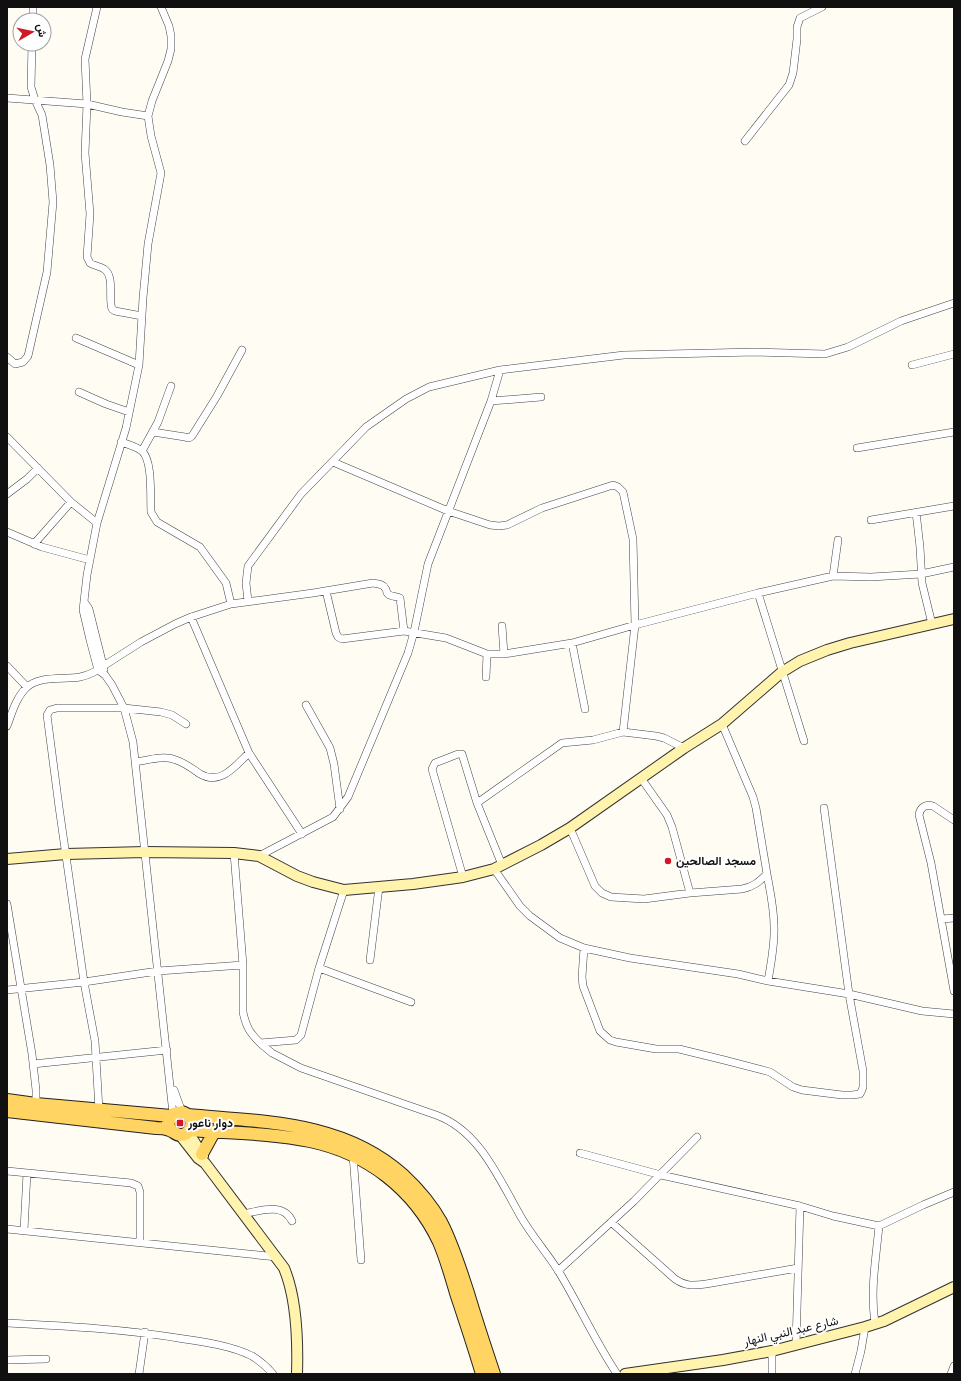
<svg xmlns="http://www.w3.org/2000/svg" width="961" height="1381" viewBox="0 0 961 1381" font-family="'Times New Roman',Vazirmatn,serif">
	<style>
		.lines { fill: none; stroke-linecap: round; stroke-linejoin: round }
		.street-casing { stroke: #434343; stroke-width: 8 }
		.secondary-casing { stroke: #323232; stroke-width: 12 }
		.primary-casing { stroke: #212121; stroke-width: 14 }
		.street { stroke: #fff; stroke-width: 7 }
		.secondary { stroke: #fff3ae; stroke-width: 10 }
		.primary { stroke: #ffd463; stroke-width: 12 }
		.poi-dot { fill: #d01827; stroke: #fff; stroke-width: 1.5 }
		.labels { text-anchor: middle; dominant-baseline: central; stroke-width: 4; stroke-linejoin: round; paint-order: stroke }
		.poi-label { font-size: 12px; font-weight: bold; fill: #101010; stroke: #fff; text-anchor: start }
		.street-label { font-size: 12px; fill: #101010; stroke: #fff }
	</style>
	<rect width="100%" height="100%" fill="#fffcf3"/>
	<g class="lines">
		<g class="street-casing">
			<path id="street" d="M97,7L85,59L87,104L85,153L90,214L87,257L90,263C94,266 100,266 104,269C115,276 108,298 112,309L115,311L142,316
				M161,7L169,26L171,36V49L168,61L152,101L148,116L151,136L161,173L148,244L143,298L139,365L126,428L97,523L87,575L83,610L90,640L98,670L105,675L112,685L124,708L133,742L173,1114
				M33,20V7
				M7,98L87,104L122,112L148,116
				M745,141L789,85L793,73L797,39V27L800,18L822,7
				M76,338L139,365
				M7,357L15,364L23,362L28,356L47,272L53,202L50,165L42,115L35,100L31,87L32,44
				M912,365L954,354
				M79,392L106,404L129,412
				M491,401L541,397
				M153,432L185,437L189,438L192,436L217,396L242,350
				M7,437L71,502L97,523
				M121,442C127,444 137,447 142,451C153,461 150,498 151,512L157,522L200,547L226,583L231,604
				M857,448L954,432
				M142,451L158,422L171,386
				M333,462L448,511L490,525L499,526L507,525L542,508L613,485L618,487L623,492L633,539L635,625L623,732
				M7,494L27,479L38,468
				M916,512L920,547L922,583L932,624
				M871,520L954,506
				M7,532L42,547L90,560
				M34,544L71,502
				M833,576L838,540
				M326,591L336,633L338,637L342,639L404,631L446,638L487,654H504L572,643L635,625L758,593L833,576L871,577L921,574L954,567
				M758,593L804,741
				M248,601L246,583L248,566L301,494L366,427L406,399L429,387L500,370L624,355L755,352L825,354L848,347L901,321L954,303
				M85,603L89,609L104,669
				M191,617L249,753L302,834
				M502,626L504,654
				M572,643L585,709
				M7,666L27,687
				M486,677L487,654
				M306,705L330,748L334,764L340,809
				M7,726C12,713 16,698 26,688C39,675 64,680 80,677C85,676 90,674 94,672L141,642L175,624L191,617L231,604L313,593L373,583C378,584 383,584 385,588C388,591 385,591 388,594C391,597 397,596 400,598L404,631
				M136,762C148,760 164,755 176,760C185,763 193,769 200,774C221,786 235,766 249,753
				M641,778L667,815L672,827L690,893
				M477,803L562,743L593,740L623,732L656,736L664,738L684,748
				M954,820L933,806C926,804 920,807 919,815L931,863L954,991
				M570,828L595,886L602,893L611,897L644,899L690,893L742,889C753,887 759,882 767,874L756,808L753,797L722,724
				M234,853L243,965V1012C246,1027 250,1033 260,1043L296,1040L301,1035L319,968L344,890
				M259,856L333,817L348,797L408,653L414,632L428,564L491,401L500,370
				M494,869L520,906L530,916L560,938L584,948L630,958L738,974L768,981L849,994L922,1011L954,1014
				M767,874C770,891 774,908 774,926C775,944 771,963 768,981
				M463,877L432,769L435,763L458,754H462L477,803L502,865
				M7,904L32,1054L36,1090V1104
				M942,919L954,918
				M584,948L582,977L583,986L600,1031L610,1040L616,1042L656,1049H679L724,1060L770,1072L793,1087L802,1090L842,1095H852L860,1094L862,1090L863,1087V1071L849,994L824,808
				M370,960L379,887
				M319,968L411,1002
				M7,990L84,982L158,971L243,965
				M260,1043L272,1053L301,1068L436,1115C480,1131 499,1179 521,1217C532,1236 547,1253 559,1272C579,1305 595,1341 617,1374
				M33,1064L167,1050
				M174,1090L182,1112
				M99,1110L95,1041L84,982L59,807L47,715L50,710L57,708H124L161,712L172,715L186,724
				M580,1153L661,1175L800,1206L833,1216L879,1226L923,1205L954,1192
				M353,1155L361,1260
				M7,1171L131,1183L138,1186L140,1192V1242
				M243,1214C259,1211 283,1202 292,1221
				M611,1222L675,1279C685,1286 693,1286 706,1284L798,1268
				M7,1229L277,1257
				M24,1230L27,1173
				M558,1271L634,1201L697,1137
				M7,1323C66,1326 125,1329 184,1339C205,1342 232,1346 252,1356C260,1361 267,1367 273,1374
				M875,1323C870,1291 876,1258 879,1226
				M796,1345L800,1206
				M772,1351V1374
				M7,1360L46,1359
				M139,1374L145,1332
				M855,1374L861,1351L865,1327
				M951,1374L954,1366"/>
		</g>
		<g class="secondary-casing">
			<path id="secondary" d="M7,859L66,854L145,852L234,853L259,856L297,876L313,882L344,890L413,884L463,877L494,869L541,845L570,828L684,748L722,724L782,672L800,661L827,650L850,643L954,619
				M188,1132L203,1156
				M180,1135L198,1158L205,1163L284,1268C297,1299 298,1341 297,1374
				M625,1374L723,1360L772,1351L865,1327L884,1321L954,1287"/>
		</g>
		<g class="primary-casing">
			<path id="primary" d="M7,1100L36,1104L171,1116
				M7,1111L156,1128C160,1128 165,1128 169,1130C174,1131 175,1135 181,1135C190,1135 195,1122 188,1115C187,1114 184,1113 182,1112L173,1114L168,1123L170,1130
				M188,1115C264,1122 343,1121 403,1175C418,1189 431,1204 441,1222C453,1245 460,1269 468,1293C476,1320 485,1347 494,1374
				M190,1130C230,1133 271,1133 310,1141C367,1153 414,1189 439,1242C446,1258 451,1276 456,1293C465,1320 474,1347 482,1374
				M202,1154L214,1132"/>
		</g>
		<use href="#street" class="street"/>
		<use href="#secondary" class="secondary"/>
		<use href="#primary" class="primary"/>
	</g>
	<g class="poi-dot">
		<circle cx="668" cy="861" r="4"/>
		<rect x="176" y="1119" width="8" height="8" rx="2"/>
	</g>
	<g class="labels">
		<g class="poi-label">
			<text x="676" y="861">مسجد الصالحين</text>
			<text x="188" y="1123">دوار ناعور</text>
		</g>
		<g class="street-label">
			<text transform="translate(791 1331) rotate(-13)">شارع عبد النبي النهار</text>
		</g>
	</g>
	<rect width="961" height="1381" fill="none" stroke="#101010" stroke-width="16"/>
	<g transform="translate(32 32) rotate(81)"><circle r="19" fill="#ffffff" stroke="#9f9f9f"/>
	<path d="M0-3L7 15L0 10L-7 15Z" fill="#d01827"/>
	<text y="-6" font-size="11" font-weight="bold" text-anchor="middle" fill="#101010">ش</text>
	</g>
</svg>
